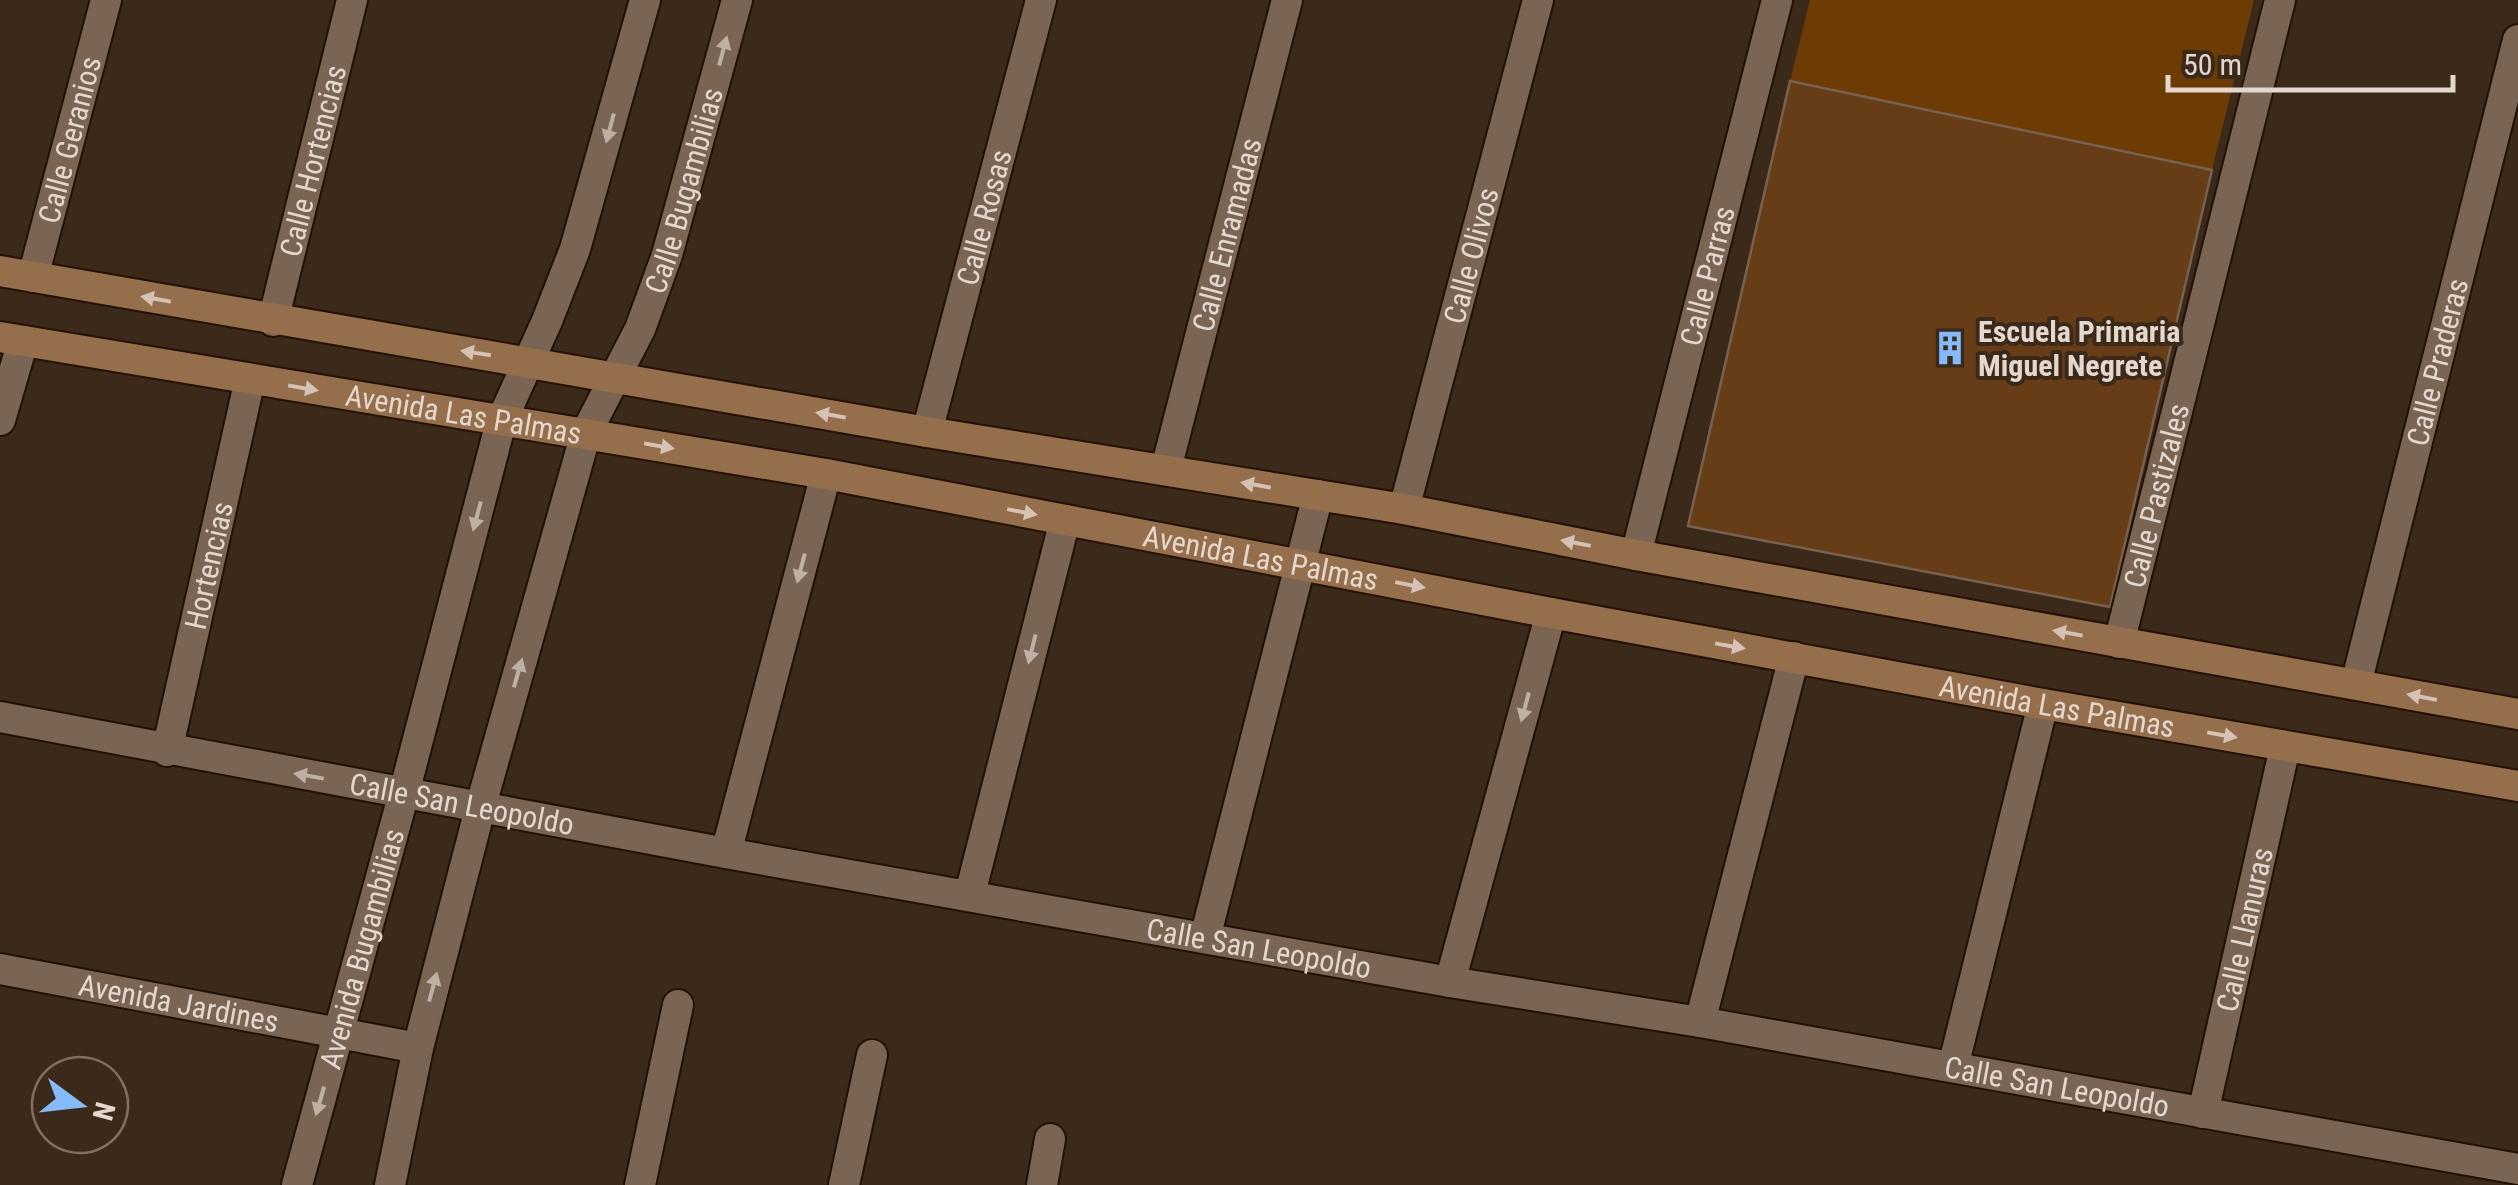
<svg xmlns="http://www.w3.org/2000/svg" width="2518" height="1185" viewBox="0 0 2518 1185" font-family="'Roboto Condensed',sans-serif">
	<style>
		.green { fill: #6d3b04 }
		.building { fill: #663d16; stroke: #776251; stroke-width: 2.5 }
		.lines { fill: none; stroke-linecap: round; stroke-linejoin: round }
		.street-casing { stroke: #221104; stroke-width: 34 }
		.secondary-casing { stroke: #221104; stroke-width: 34 }
		.street { stroke: #7a6554; stroke-width: 30 }
		.secondary { stroke: #956e4b; stroke-width: 30 }
		.oneway { fill: #bfb0a3 }
		.oneway2 { fill: #d4c3b4 }
		.labels { text-anchor: middle; dominant-baseline: central; stroke-width: 8; stroke-linejoin: round; paint-order: stroke }
		.street-label { font-size: 30px; fill: #e4d8ce; stroke: #3b291a }
		.poi-label { font-size: 30px; font-weight: bold; fill: #e4d8ce; stroke: #3b291a; text-anchor: start }
	</style>
	<rect width="100%" height="100%" fill="#3b291a"/>
	<path class="green" d="M1810,0H2254L2212,170L1790,81Z"/>
	<path class="building" d="M1790,81L2212,170L2110,607L1688,526Z"/>
	<g class="lines">
		<g class="street-casing">
			<g id="street">
				<path id="s1" d="M33,277L106,0"/>
				<path id="s2" d="M273,321L352,0"/>
				<path d="M0,420L23,341"/>
				<path id="s3" d="M927,432L1041,0"/>
				<path id="s4" d="M1166,469L1287,0"/>
				<path id="s5" d="M1404,509L1538,0"/>
				<path id="s6" d="M1636,555L1777,0"/>
				<path id="s7" d="M2119,643L2280,0"/>
				<path id="s8" d="M2356,684L2518,40"/>
				<path id="s9" d="M0,717L726,853L1450,982L1700,1022L2518,1169"/>
				<path id="s10" d="M167,751L250,379"/>
				<path d="M726,853L826,474"/>
				<path d="M970,894L1065,520"/>
				<path d="M1205,938L1318,495"/>
				<path id="s11" d="M0,969L418,1048"/>
				<path d="M1450,982L1551,613"/>
				<path d="M1700,1022L1794,657"/>
				<path d="M1953,1067L2043,704"/>
				<path id="s12" d="M2203,1113L2285,747"/>
				<path id="s13" d="M297,1185L404,793L501,422L547,321L575,249L645,0"/>
				<path id="s14" d="M390,1185L418,1048L481,805L586,433L640,329L667,255L737,0"/>
				<path d="M640,1185L678,1005"/>
				<path d="M844,1185L872,1055"/>
				<path d="M1042,1185L1050,1139"/>
			</g>
		</g>
		<g class="secondary-casing">
			<g id="secondary">
				<path d="M0,271L927,432L1404,509L1636,555L2518,714"/>
				<path id="s15" d="M0,337L826,474L1551,613L2043,704L2518,786"/>
			</g>
		</g>
		<use href="#street" class="street"/>
		<use href="#secondary" class="secondary"/>
	</g>
	<defs><path id="oneway-solid" d="M-6-.8H1V-3.2L6.5 0L1 3.2V.8H-6Z" transform="scale(2.5)"/></defs>
	<g class="oneway">
		<use href="#oneway-solid" transform="translate(723 51) rotate(-75)"/>
		<use href="#oneway-solid" transform="translate(610 128) rotate(105)"/>
		<use href="#oneway-solid" transform="translate(477 516) rotate(105)"/>
		<use href="#oneway-solid" transform="translate(801 568) rotate(105)"/>
		<use href="#oneway-solid" transform="translate(1032 649) rotate(104)"/>
		<use href="#oneway-solid" transform="translate(518 673) rotate(-74)"/>
		<use href="#oneway-solid" transform="translate(1525 707) rotate(105)"/>
		<use href="#oneway-solid" transform="translate(309 776) rotate(-170)"/>
		<use href="#oneway-solid" transform="translate(433 987) rotate(-75)"/>
		<use href="#oneway-solid" transform="translate(320 1101) rotate(106)"/>
	</g>
	<g class="oneway2">
		<use href="#oneway-solid" transform="translate(156 299) rotate(-170)"/>
		<use href="#oneway-solid" transform="translate(476 353) rotate(-171)"/>
		<use href="#oneway-solid" transform="translate(303 388) rotate(10)"/>
		<use href="#oneway-solid" transform="translate(831 415) rotate(-170)"/>
		<use href="#oneway-solid" transform="translate(659 446) rotate(10)"/>
		<use href="#oneway-solid" transform="translate(1256 485) rotate(-170)"/>
		<use href="#oneway-solid" transform="translate(1022 512) rotate(11)"/>
		<use href="#oneway-solid" transform="translate(1576 543) rotate(-169)"/>
		<use href="#oneway-solid" transform="translate(1410 585) rotate(11)"/>
		<use href="#oneway-solid" transform="translate(2068 633) rotate(-170)"/>
		<use href="#oneway-solid" transform="translate(1730 646) rotate(10)"/>
		<use href="#oneway-solid" transform="translate(2422 697) rotate(-169)"/>
		<use href="#oneway-solid" transform="translate(2222 735) rotate(10)"/>
	</g>
	<defs>
		<g id="building-bare" transform="scale(2.7)"><path d="M-4-6H4V6H1V3H-1V6H-4ZM-2.5-4.3h1.7v1.8h-1.7ZM.8-4.3h1.7v1.8H.8ZM-2.5-1h1.7V.8h-1.7ZM.8-1h1.7V.8H.8Z" fill="#85bbfb" stroke="#3b291a" stroke-width="2.5" paint-order="stroke"/></g>
	</defs>
	<g fill-rule="evenodd">
		<use href="#building-bare" x="1950" y="348"/>
	</g>
	<g class="labels">
		<g class="street-label">
			<text stroke="none"><textPath href="#s1" startOffset="142">Calle Geranios</textPath></text>
			<text stroke="none"><textPath href="#s2" startOffset="165">Calle Hortencias</textPath></text>
			<text stroke="none"><textPath href="#s14" startOffset="1040">Calle Bugambilias</textPath></text>
			<text stroke="none"><textPath href="#s3" startOffset="222">Calle Rosas</textPath></text>
			<text stroke="none"><textPath href="#s4" startOffset="242">Calle Enramadas</textPath></text>
			<text stroke="none"><textPath href="#s5" startOffset="262">Calle Olivos</textPath></text>
			<text stroke="none"><textPath href="#s6" startOffset="288">Calle Parras</textPath></text>
			<text stroke="none"><textPath href="#s8" startOffset="332">Calle Praderas</textPath></text>
			<text stroke="none"><textPath href="#s15" startOffset="470">Avenida Las Palmas</textPath></text>
			<text stroke="none"><textPath href="#s7" startOffset="152">Calle Pastizales</textPath></text>
			<text stroke="none"><textPath href="#s15" startOffset="1280">Avenida Las Palmas</textPath></text>
			<text stroke="none"><textPath href="#s10" startOffset="190">Hortencias</textPath></text>
			<text stroke="none"><textPath href="#s15" startOffset="2090">Avenida Las Palmas</textPath></text>
			<text stroke="none"><textPath href="#s9" startOffset="470">Calle San Leopoldo</textPath></text>
			<text stroke="none"><textPath href="#s12" startOffset="188">Calle Llanuras</textPath></text>
			<text stroke="none"><textPath href="#s9" startOffset="1280">Calle San Leopoldo</textPath></text>
			<text stroke="none"><textPath href="#s13" startOffset="245">Avenida Bugambilias</textPath></text>
			<text stroke="none"><textPath href="#s11" startOffset="182">Avenida Jardines</textPath></text>
			<text stroke="none"><textPath href="#s9" startOffset="2090">Calle San Leopoldo</textPath></text>
		</g>
		<g class="poi-label">
			<text x="1978" y="331">Escuela Primaria<tspan x="1978" dy="34">Miguel Negrete</tspan></text>
		</g>
	</g>
	<g transform="translate(80 1105) rotate(105)"><circle r="48" fill="#3b291a" stroke="#7f6f62" stroke-width="2.5"/>
	<path d="M0-8L18 38L0 25L-18 38Z" fill="#85bbfb"/>
	<text y="-15" font-size="28" font-weight="bold" text-anchor="middle" fill="#e4d8ce">N</text>
	</g>
	<path d="M2168 75v15h285v-15" fill="none" stroke="#e4d8ce" stroke-width="5"/>
	<text x="2183" y="75" font-size="30" fill="#e4d8ce" stroke="#3b291a" stroke-width="8" paint-order="stroke">50 m</text>
</svg>
